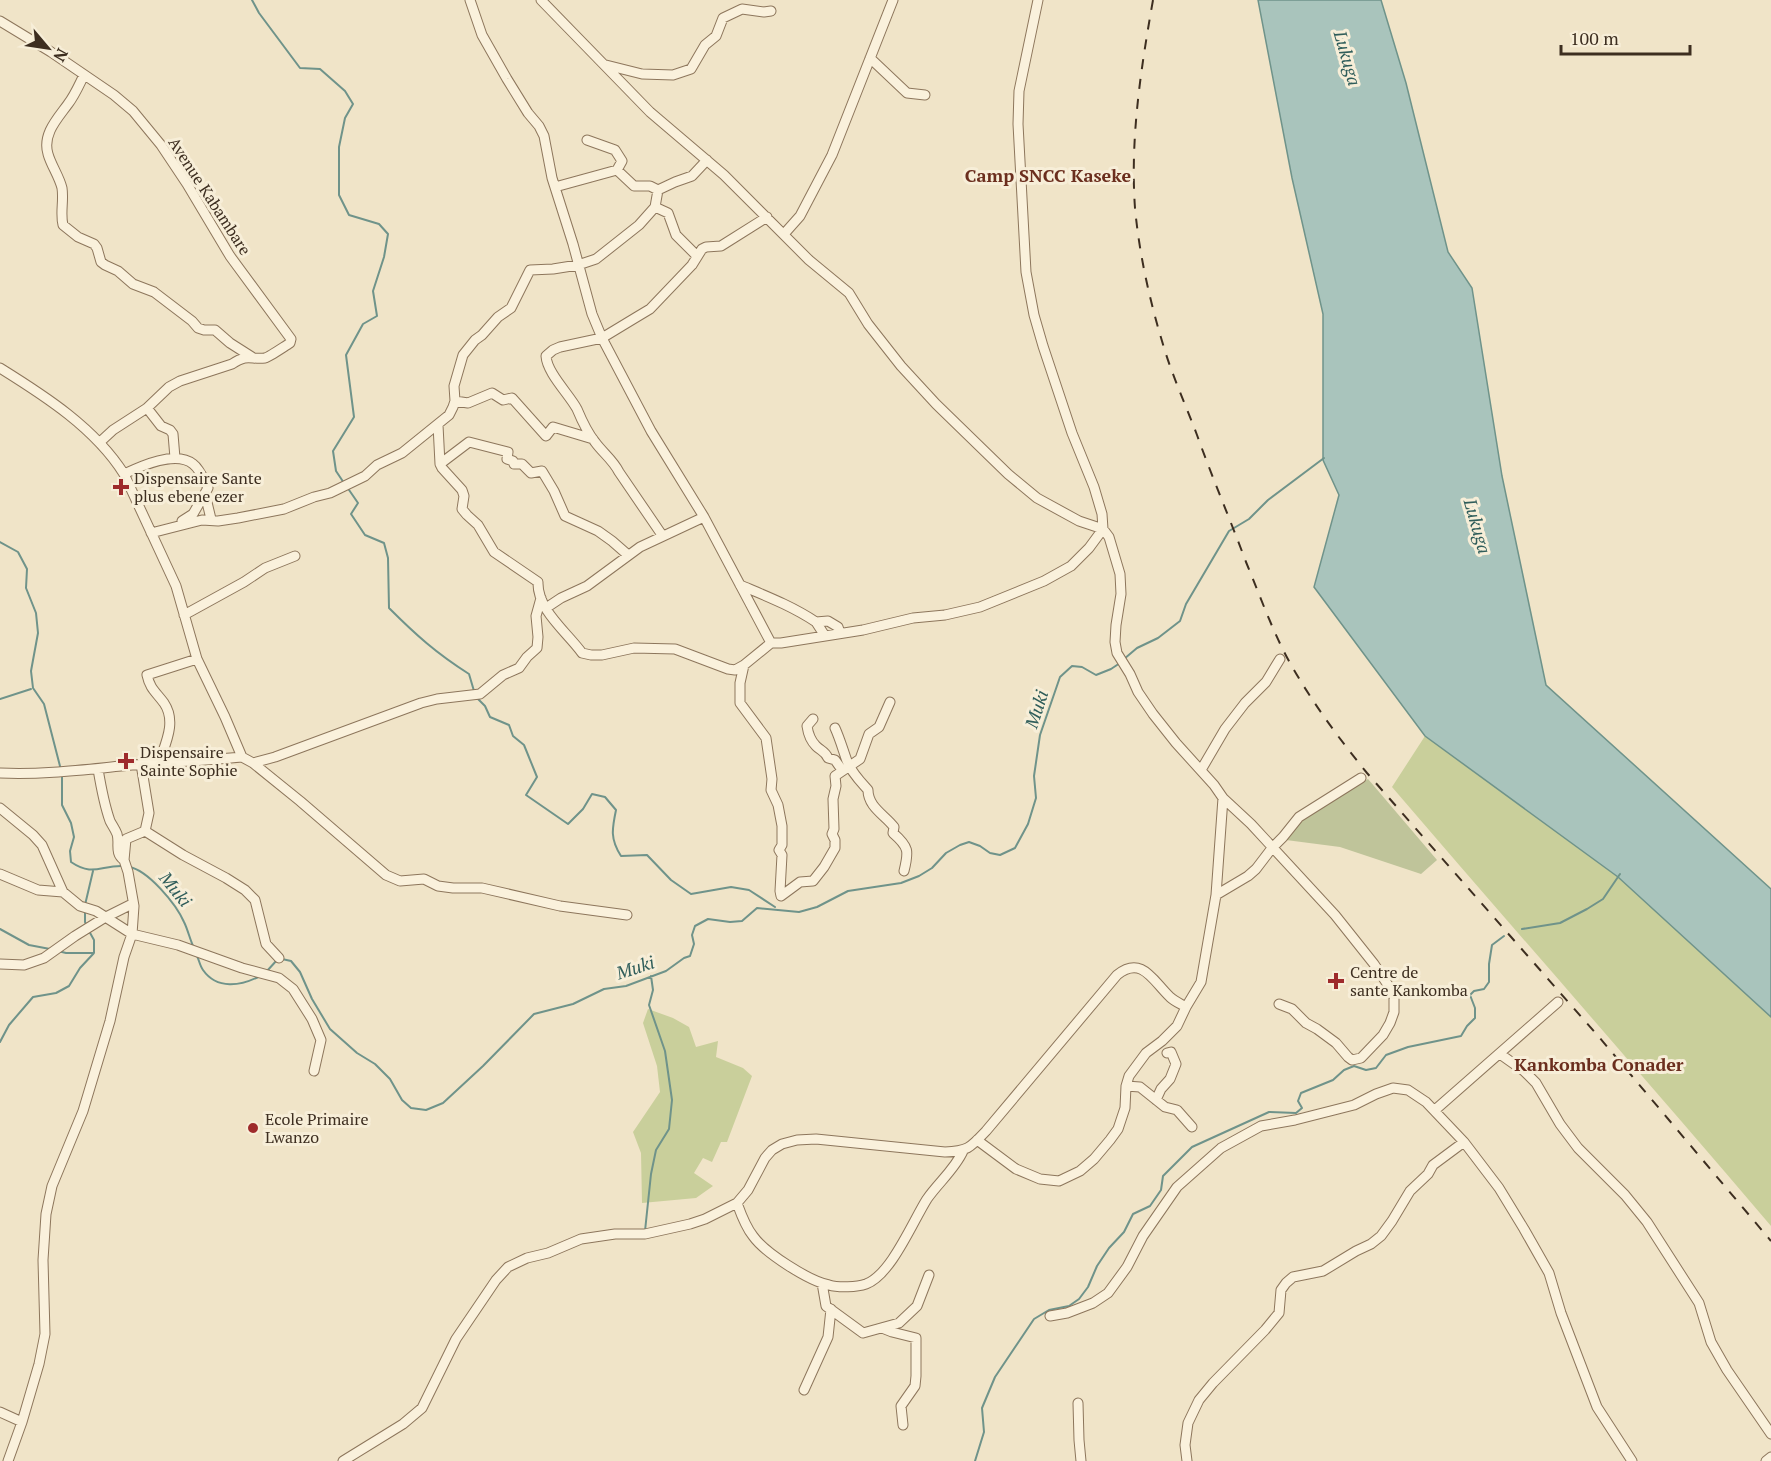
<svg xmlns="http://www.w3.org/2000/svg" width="1771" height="1461" viewBox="0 0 1771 1461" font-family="'PT Serif',serif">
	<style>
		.green { fill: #c9cf9b }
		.cemetery { fill: #bfc49a }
		.water { fill: #a9c4bc; stroke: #6f938a; stroke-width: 1.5 }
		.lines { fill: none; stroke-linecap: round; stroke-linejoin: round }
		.stream { stroke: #6f938a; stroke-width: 2 }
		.street-casing { stroke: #8d765c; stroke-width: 11 }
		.street { stroke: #faf1dc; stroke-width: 9 }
		.rail { stroke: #3d2e20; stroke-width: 2; stroke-dasharray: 10 10; stroke-linecap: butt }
		.poi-dot { fill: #9e2a2b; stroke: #f7eed8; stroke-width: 2 }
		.labels { text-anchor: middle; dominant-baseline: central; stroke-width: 6; stroke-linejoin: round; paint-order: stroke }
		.street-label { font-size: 16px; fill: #3d2e20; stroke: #f7eed8 }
		.poi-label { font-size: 16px; fill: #3d2e20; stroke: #f7eed8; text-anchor: start }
		.water-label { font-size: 18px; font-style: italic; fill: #2f5d5a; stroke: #f7eed8 }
		.neighbourhood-label { font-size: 18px; font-weight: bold; fill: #6b2e1e; stroke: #f7eed8 }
	</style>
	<rect width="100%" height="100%" fill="#f0e4c8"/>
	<path class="green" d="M1425,736L1618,877L1771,1017V1226C1646,1079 1518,934 1392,787Z
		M648,1009L673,1018L689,1027L696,1047L718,1041L716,1057L743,1068L752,1076L727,1142H721L712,1162L703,1158L694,1173L713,1186L696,1198L642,1203L641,1153L633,1132L660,1092L657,1066L643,1023Z"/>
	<path class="cemetery" d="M1368,779L1437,860L1421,874L1340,847L1286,840L1306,815Z"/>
	<path class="water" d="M1258,0H1381L1406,83L1448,252L1472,288L1502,476L1546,685L1771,889V1017L1618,877L1425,736L1314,587L1339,495L1323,460V314L1292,178Z"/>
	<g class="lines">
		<path class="stream" d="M252,0L259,13L300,68L320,69L345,91L353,104L345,118L339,147V195L349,215L379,224L388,234L384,257L373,291L377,316L363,324L346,355L354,417L333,451L336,471L344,483
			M347,487L358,503L351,514L365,535L384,543L388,558L389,608C416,635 436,653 469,674L474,691
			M0,542L18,552L27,569L26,588L36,613L38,633L31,671L33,688L44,704L61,770
			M1124,659L1137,648L1158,638L1180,621L1186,604L1229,531L1249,519L1268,500L1324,458
			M476,697L485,706L490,717L509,725L513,736L524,745L537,777L526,795L568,824L583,809L592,794L605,797L616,810C612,829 610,839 621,856L647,855L671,880L691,894L731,887L749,890L775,907
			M0,699L31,689
			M62,775V805L71,823L74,837L70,851L71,862C93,877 101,865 123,866
			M129,867C148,870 176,904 184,922C188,930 190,940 194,948
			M85,905L93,871
			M85,911V922L87,926
			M0,929L29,945L50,949
			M1522,929L1560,923L1587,909L1603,899L1620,874
			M58,951L66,953H94
			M197,956C199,960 200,966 203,970C217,990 241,986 260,976
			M282,959L291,961L300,972L312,999L330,1029L357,1053L375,1064L390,1079L402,1100L411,1108L426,1110L443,1103L483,1066L534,1014L573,1004L604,989L626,986L666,971L684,958L690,956L694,944L692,935L695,926L708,919L730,922L742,921L757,908L799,912L817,907L848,891L901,883L919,876L932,868L946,853L960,845L969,842L980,846L990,853L1000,855L1015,848L1028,824L1036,798L1034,776L1040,735L1060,677L1072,666L1082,667L1096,675L1111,669L1120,663
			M267,971L277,960
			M0,1042L9,1025L33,997L56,993L69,986L80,968L94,953V940L89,931
			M645,1231L651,1174L656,1150L669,1129L672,1100L665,1051L649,1005L653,990L651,976
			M975,1461L984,1432L982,1408L995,1377L1034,1319L1049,1310L1069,1306L1079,1299L1088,1287L1097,1266L1109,1248L1124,1232L1133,1214L1150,1206L1161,1190L1163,1176L1192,1147L1269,1112L1296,1113L1302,1108L1298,1101L1301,1093L1333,1080L1344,1070L1354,1066L1366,1070L1376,1068L1386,1055L1408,1047L1461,1036L1467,1026L1475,1018V1008L1470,995L1474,991L1484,989L1489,982V964L1492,945L1504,936"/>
		<g class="street-casing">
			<path id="street" d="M470,0L482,35L507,79L528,113L539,126L544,136L552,178L573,244L592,314L602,338L651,431L704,517L771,643
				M541,0L650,112L724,175L809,260L849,293L868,324L901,366L936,404L1008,474L1037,498L1079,521L1103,529L1109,537L1120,574L1121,594L1116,625L1115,642L1117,653L1130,674L1138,692L1153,714L1176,743L1214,785L1223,798L1251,824L1335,915L1374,964L1388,985L1394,997V1012L1390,1023L1383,1035L1361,1058L1352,1060L1348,1057L1336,1043L1317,1029L1306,1023L1292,1009L1279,1004
				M0,21L51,52L114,95L133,111L161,145L187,184L230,256L291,339L290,343C285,346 269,357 265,358C251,360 248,353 232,364L180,381L169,387L147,408L113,430L100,442
				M870,58L907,93L925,95
				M606,65L642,74L673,75L691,69L705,45L716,36L723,18L742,9L764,12L771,11
				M84,75C79,85 75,95 68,104C58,118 42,134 48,154C51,165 59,176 62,188C64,201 60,213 63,225L78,237L94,244L97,248L101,262L105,265L118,271L133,284L154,292L192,321L198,328L204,330H215L230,343L252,357
				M617,170L634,186H650L658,190
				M555,187L617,170L622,161L615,150L587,140
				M655,207L668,213L676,235L697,256
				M784,234L800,216L832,155L893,0
				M0,368C45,396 95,428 124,474L176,586L197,659L225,717L242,757
				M455,401L468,403L492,393L503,400L512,398L546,436L553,427L593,439
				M147,408L161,426L170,430L173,434L175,458
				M438,425L440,464L442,468L462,490L464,496L462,509L467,515L478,525L494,552L538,582C537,610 567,632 582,653L591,655H602L634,648L675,649L728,669L735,670L744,665L771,643H781L863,630L913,618L945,615L980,607L1044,581L1071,566L1089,548L1103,529L1102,514L1094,487L1072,433L1043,346L1034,315L1026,272L1018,124L1019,91L1038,0
				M440,464L469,442L508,452L507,459L513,461L514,464H522L531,473L542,471L554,491L565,516L598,531L612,541L628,555
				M124,474C141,466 176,450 193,464C200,469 204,480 208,488L193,514L182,521
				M205,494L211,519
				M151,533L202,520L218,521L238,518L284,509L314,497L330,493L365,476L377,465L402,453L449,415L453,407L455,401L454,386L463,355L475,340L482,335L498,317L511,308L530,270L553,269L578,265L596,259L639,225L655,207L658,190L675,182L692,176L707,160
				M662,535L619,472C613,460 603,453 595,442C587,432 582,421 577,409C569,394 547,373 546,356L553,350L560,347L602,338L635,318L650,309L692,265L702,249L706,247L721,246L767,217
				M740,585C766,596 792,606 816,622
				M546,608L561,598L587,586L640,547L704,517
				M184,615L244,582L265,568L295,556
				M825,636L816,622L828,621L838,627L840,633
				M744,665L740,683V703L766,738L772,779L771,790L778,805L782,826V845L779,850L782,855L780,891L781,896L800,882L813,881L824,867L835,848V840L832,834L834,829L833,799L836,786L835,776L860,759L869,734L879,727L890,702
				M813,719L807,726C808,733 811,741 816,746C821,751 825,751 828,758L835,760L842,770
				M835,728C840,739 843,750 847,761C851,772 860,781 868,790C868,807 885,815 894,827L893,833C909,847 909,851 904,871
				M159,763C165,744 177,722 164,703C156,692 150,689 147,675L197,659
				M253,763L275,757L421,703L437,699L480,694L503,675L519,668L527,657L537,648L538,637L536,616L541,598
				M141,764L149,813L145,831L183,855L226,878L245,890L255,900L266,944L279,958
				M98,769C101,787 104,804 110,821C112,825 115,829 117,834C120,843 114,853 124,860
				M1201,770L1225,729L1245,703L1266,682L1280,659
				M0,773C40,775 81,770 121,766C161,762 201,761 242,757L253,763L300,801L386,875L400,881L424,879L438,886L453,888H482L560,906L627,915
				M0,808L33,835L42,845L63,892
				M0,874L38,890L63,892L80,906L96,911L132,934L178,945L242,968L279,978L293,989L312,1019L321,1040L314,1071
				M1216,895L1248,876L1256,869L1272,848L1283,837L1299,817L1361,778
				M0,964L24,965L44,958L75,936L104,918L130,905L134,906
				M1500,1054L1524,1071L1536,1083L1560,1124L1578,1148L1625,1195L1647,1222L1699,1303L1711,1342L1727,1370L1771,1434
				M1126,1086L1140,1087L1165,1107L1177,1110L1192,1127
				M1156,1100L1161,1089L1170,1079L1176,1064L1171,1052L1167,1053
				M1435,1110L1558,1002
				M977,1140L1016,1169L1040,1179L1059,1181L1080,1171L1094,1159L1110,1140L1118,1129L1125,1108L1126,1086L1129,1076L1146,1053L1162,1041L1177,1026L1186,1007L1201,982L1216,895L1223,798
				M737,1203C741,1214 745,1226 753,1236C765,1253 809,1281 829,1285C839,1288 857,1287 866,1284C891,1275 913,1221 927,1199C938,1183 955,1169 963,1151
				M822,1283L826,1306L863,1333L899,1323L917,1306L929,1275
				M1050,1316L1067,1313L1093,1303L1108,1293L1127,1267L1143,1236L1177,1187L1221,1148L1261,1126L1295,1120L1354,1105L1376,1094L1393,1088L1408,1090L1426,1102L1464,1142L1499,1188L1524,1229L1549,1273L1561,1313L1597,1407L1632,1461
				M882,1328L892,1332L916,1338V1376L915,1386L901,1406L903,1425
				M804,1390L828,1337L831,1309
				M1078,1403L1079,1440L1081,1461
				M0,1412L22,1422
				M8,1461L22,1422L39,1364L45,1334L43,1260L46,1214L52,1186L83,1111L110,1021L124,957L132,934L134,906L128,872L124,860L126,839L145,831
				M343,1461L403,1424L422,1408L456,1339L496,1280L508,1267L527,1258L548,1253L581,1239L615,1234H645L690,1224L705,1219L737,1203L748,1190L765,1158L772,1150L782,1144L797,1140L816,1139L945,1152C968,1151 970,1148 986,1131L1117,975C1142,955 1153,981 1170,997C1174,1001 1181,1004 1186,1007
				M1187,1461L1185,1445L1188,1423L1199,1400L1213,1383L1265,1330L1279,1313L1281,1290L1286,1283L1293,1277L1323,1271L1356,1251L1371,1244L1381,1236L1392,1221L1410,1191L1428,1174L1433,1165L1464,1142
				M1766,1461L1771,1457"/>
		</g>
		<use href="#street" class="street"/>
		<path class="rail" d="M1153,0C1141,68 1130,138 1135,208C1139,252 1149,298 1162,341C1171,373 1185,403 1197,435C1212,477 1230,519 1246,562C1261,598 1274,636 1294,670C1315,706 1340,740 1367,773L1599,1037L1771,1241"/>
	</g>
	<g class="poi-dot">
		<path d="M118 478h6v6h6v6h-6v6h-6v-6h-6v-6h6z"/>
		<path d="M123 752h6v6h6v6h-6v6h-6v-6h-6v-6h6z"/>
		<path d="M1333 972h6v6h6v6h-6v6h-6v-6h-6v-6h6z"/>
		<circle cx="253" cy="1128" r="6"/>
	</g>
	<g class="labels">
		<g class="street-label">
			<text transform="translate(210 196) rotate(57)">Avenue Kabambare</text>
		</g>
		<g class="poi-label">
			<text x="134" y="478">Dispensaire Sante<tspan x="134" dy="18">plus ebene ezer</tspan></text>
			<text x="140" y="752">Dispensaire<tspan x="140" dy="18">Sainte Sophie</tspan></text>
			<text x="1350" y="972">Centre de<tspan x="1350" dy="18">sante Kankomba</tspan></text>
			<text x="265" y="1119">Ecole Primaire<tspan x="265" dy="18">Lwanzo</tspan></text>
		</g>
		<g class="water-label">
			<text transform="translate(1348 58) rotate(74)">Lukuga</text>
			<text transform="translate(1478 526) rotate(74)">Lukuga</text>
			<text transform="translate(1036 709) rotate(-72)">Muki</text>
			<text transform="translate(176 889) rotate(51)">Muki</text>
			<text transform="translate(635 967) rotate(-18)">Muki</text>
		</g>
		<g class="neighbourhood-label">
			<text x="1048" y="175">Camp SNCC Kaseke</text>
			<text x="1599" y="1064">Kankomba Conader</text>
		</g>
	</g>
	<g transform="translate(48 48) rotate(119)" stroke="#f7eed8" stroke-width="4.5" paint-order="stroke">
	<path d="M0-4.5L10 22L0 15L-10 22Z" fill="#3d2e20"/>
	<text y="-9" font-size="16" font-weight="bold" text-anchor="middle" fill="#3d2e20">N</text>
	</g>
	<path d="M1561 45v9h129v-9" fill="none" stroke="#3d2e20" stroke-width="3"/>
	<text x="1570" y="45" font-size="18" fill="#3d2e20" stroke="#f7eed8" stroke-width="4.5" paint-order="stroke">100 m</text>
</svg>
